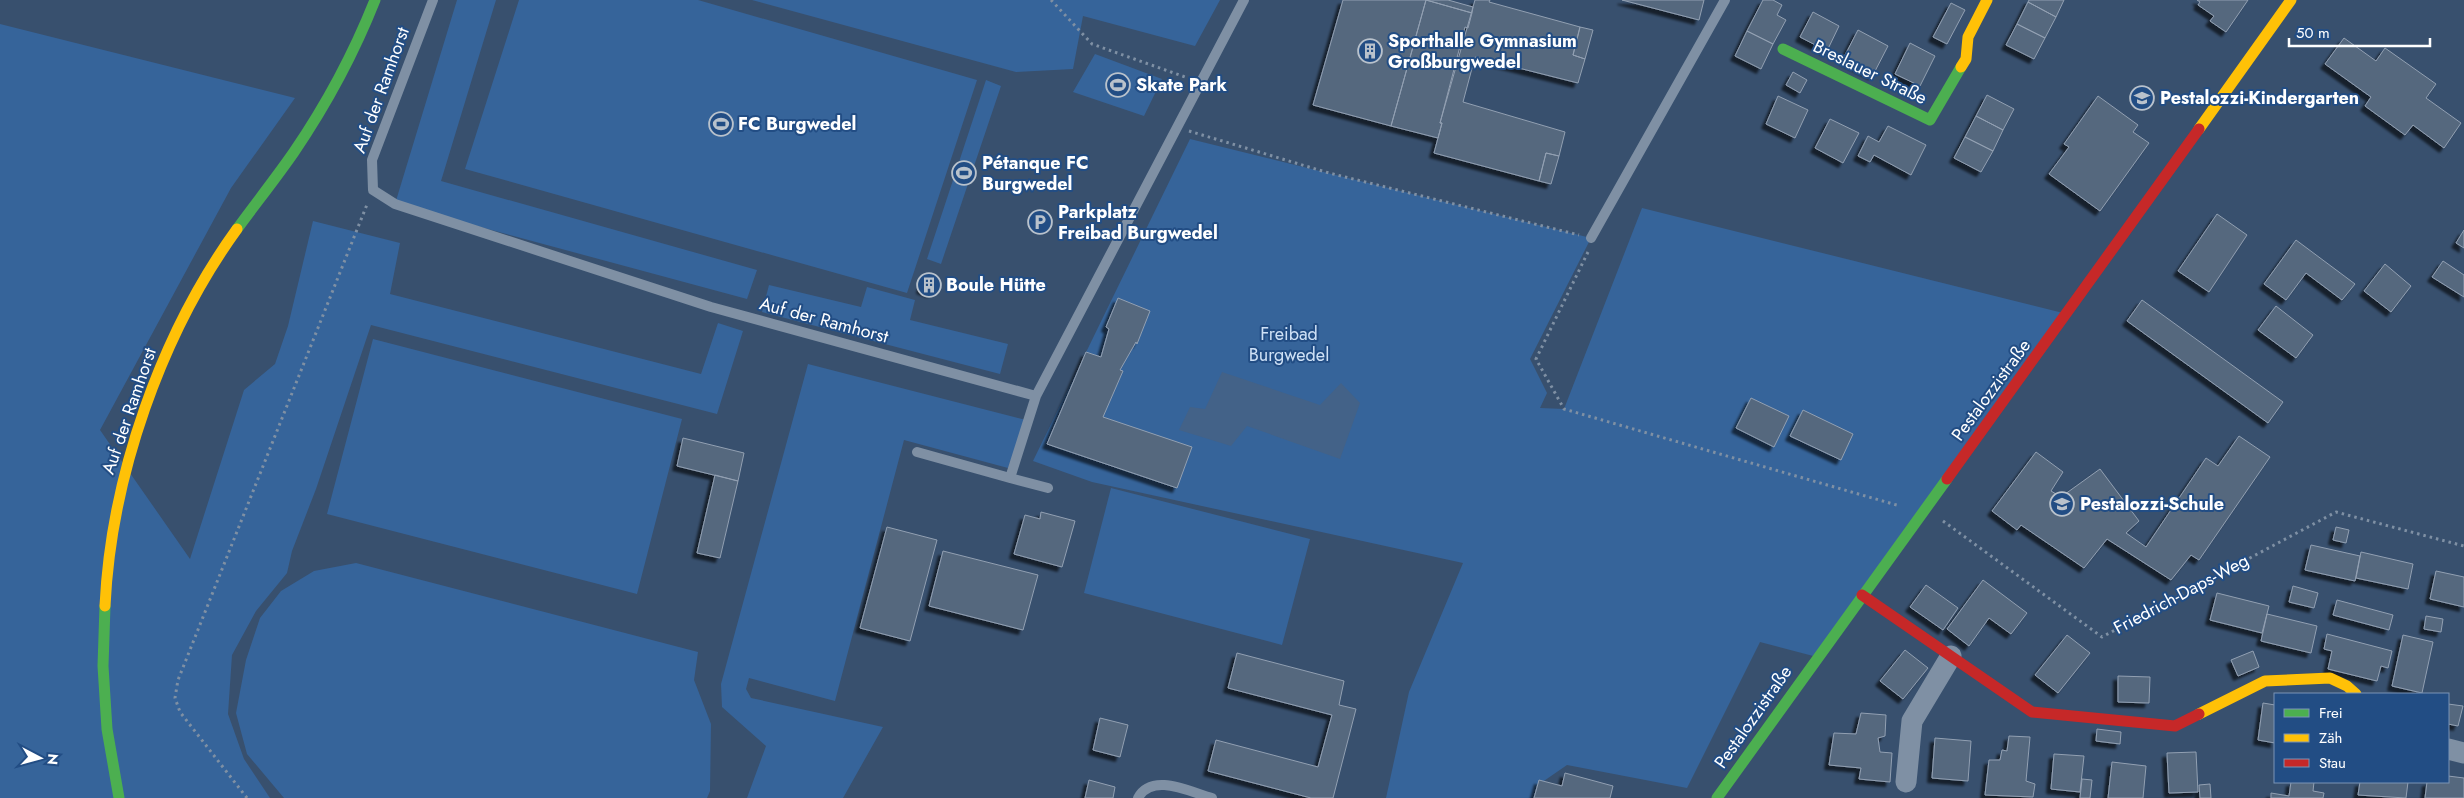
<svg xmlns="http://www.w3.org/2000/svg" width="2464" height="798" viewBox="0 0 2464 798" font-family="Jost,sans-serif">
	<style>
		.green { fill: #36649a }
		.water { fill: #436288 }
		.building { fill: #54677e; stroke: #92a0b2; filter: url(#shadow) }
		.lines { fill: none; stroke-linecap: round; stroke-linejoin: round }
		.path { stroke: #7f90a4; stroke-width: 3; stroke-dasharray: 2.5 4; stroke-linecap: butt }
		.lane { stroke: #7f90a4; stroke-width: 10 }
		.street { stroke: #7f90a4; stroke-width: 21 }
		.fast { stroke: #4caf50; stroke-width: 11 }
		.slow { stroke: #ffc107; stroke-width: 11 }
		.jam { stroke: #c62828; stroke-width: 11 }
		.labels { text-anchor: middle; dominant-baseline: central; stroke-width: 4; stroke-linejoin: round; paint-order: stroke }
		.poi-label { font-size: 18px; font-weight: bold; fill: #fff; stroke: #224d84; text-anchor: start }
		.street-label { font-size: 18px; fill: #fff; stroke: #224d84 }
		.park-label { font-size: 18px; fill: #cfe1f6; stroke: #224d84 }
	</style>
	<defs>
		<filter id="shadow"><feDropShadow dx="-4.5" dy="4.5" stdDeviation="1" flood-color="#0009"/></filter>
	</defs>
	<rect width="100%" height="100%" fill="#38506e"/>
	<path class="green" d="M457,0H496L441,181L757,270L747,299L395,204Z
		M519,0H698L977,80L907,293L465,169Z
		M752,0H1220L1195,46L1083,16L1073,69L1016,72Z
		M0,24L295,98L231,188L100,430L190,559L244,390L275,364L288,326L313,221L400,243L390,294L701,374L718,323L743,331L717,414L371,325L316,489L292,551L287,573L256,611L232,655L228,714L244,759L270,798H0Z
		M1095,54L1162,79L1144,116L1073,92Z
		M986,80L1001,86L941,264L927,259Z
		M1190,139L1591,238L1530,359L1547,393L1540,408L1564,409L1642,208L2067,314L1817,657L1760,642L1687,788L1567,765L1538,785L1535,798H1386L1409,692L1463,563L1092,482L1033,461Z
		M769,285L861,307L867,287L915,300L910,320L1008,344L1000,374L762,312Z
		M373,339L682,419L637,594L327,514Z
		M808,364L1026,420L1008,468L904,440L835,701L749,678L746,689L751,698L883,727L843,798H747L766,746L722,707L721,684Z
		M1111,488L1310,539L1282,645L1084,593Z
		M356,563L698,652L694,680L711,724L710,791L707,798H284L247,754L236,713L246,660L260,618L281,591L314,571Z"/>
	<path class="water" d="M1222,372L1320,405L1341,383L1360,403L1340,459L1247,426L1231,446L1179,430L1190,407L1205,409Z"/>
	<path class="building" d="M1343,0H1426L1391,126L1313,105Z
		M1426,0H1448L1473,7L1472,13Z
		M1426,0L1472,13L1468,28L1465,27L1440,123H1442L1438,138L1391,126Z
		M1475,0H1490L1489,2L1580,27L1573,55L1585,59L1578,83L1475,57L1463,102L1565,132L1559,156L1546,153L1539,181L1434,153L1442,123H1440Z
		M1622,0H1704L1699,20Z
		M1763,0H1773L1782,5L1777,15L1786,20L1773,44L1747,31Z
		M2029,0H2064L2056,17L2028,2Z
		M2197,0H2248L2226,32L2210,21L2214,16L2198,5L2200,2Z
		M2028,2L2056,17L2045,38L2017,24Z
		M1951,3L1965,10L1947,44L1933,37Z
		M1813,12L1839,26L1827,51L1800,37Z
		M2017,24L2045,38L2034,59L2006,45Z
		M1580,27L1593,30L1585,59L1573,55Z
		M1858,30L1888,46L1873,75L1843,59Z
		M1747,31L1773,44L1761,69L1735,56Z
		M2344,38L2376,61L2385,48L2436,84L2426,98L2461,123L2444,148L2413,125L2405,135L2365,106L2371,97L2325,64Z
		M1910,43L1935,56L1920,86L1895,74Z
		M1793,72L1807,80L1800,93L1786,85Z
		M1987,95L2014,109L2003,130L1976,116Z
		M1778,96L1808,110L1795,138L1766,124Z
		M2098,96L2138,125L2133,132L2149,143L2100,211L2049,174L2069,147L2064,144Z
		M1976,116L2003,130L1993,151L1965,137Z
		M1830,119L1859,133L1843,163L1815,148Z
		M1888,126L1926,145L1911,175L1874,155L1870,162L1858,156L1868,136L1879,142Z
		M1965,137L1993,151L1981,172L1954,158Z
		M1546,153L1559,156L1551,184L1539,181Z
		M2217,214L2247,235L2209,292L2178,271Z
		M2464,230V248L2456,243Z
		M2296,240L2355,284L2342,300L2306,273L2286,300L2264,284Z
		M2443,261L2464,275V297L2432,277Z
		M2385,264L2411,286L2391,312L2364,291Z
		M925,276L937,280L932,293L921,289Z
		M1118,298L1150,311L1137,344L1136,342L1120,370L1123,371L1103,417L1192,447L1177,488L1047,444L1086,352L1101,357L1109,329L1106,327Z
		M2142,300L2283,402L2268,423L2127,321Z
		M2276,306L2313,335L2296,358L2258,330Z
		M1751,398L1789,416L1774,447L1736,428Z
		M1803,410L1853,434L1841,460L1790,436Z
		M2239,436L2270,457L2199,560L2191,555L2171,580L2107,539L2084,568L2021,525L2017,530L1992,511L2036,452L2063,472L2051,491L2061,497L2100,469L2139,521L2126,533L2146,547L2206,458L2218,466Z
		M683,438L744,453L738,481L677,466Z
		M715,475L738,481L720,558L697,553Z
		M1041,512L1075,521L1062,567L1014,554L1025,515L1040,519Z
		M887,527L937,540L910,641L860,628Z
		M2336,527L2349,530L2346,543L2333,540Z
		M2311,545L2360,556L2355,581L2305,570Z
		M943,551L1038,575L1023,630L929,606Z
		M2361,552L2413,564L2408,589L2356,578Z
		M2436,571L2464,577V607L2430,599Z
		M1983,580L2027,613L2011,634L1989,618L1969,646L1947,629Z
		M1926,585L1958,608L1943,630L1910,607Z
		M2293,586L2318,593L2314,608L2289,602Z
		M2217,593L2269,606L2262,633L2210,620Z
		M2337,600L2393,615L2389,630L2333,615Z
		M2267,614L2317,626L2311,653L2261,641Z
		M2426,616L2443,619L2441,632L2424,629Z
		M2327,634L2392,651L2388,668L2381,666L2377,681L2328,669L2332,651L2324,649Z
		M2067,635L2090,653L2058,693L2035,675Z
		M2403,635L2433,642L2422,693L2392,686Z
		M1905,650L1928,668L1903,699L1880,681Z
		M2253,651L2259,667L2238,676L2231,660Z
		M1237,653L1344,681L1339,705L1356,709L1333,798H1311L1208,771L1216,740L1318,767L1332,715L1228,688Z
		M2118,676L2150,677L2149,703L2118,702Z
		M2263,703L2275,705V743L2258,740Z
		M2448,704L2463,706L2458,726L2448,724Z
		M1861,713L1886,715L1885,736L1878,738L1880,752L1892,753L1890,782L1859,779L1861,768L1829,765L1834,733L1856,734Z
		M1100,718L1128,725L1120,757L1093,750Z
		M2097,729L2121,732L2120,744L2096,741Z
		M2009,736L2030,737L2026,781L2035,784L2033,797L1985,795L1989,760H2000L2002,750L2007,751Z
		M1935,738L1971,741L1968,781L1932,778Z
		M2196,752L2198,792L2169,793L2167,753Z
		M2054,754L2084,756L2080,792L2051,789Z
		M2112,762L2146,766L2143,798H2108Z
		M1565,773L1613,786L1610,798H1534L1539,780L1562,786Z
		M2448,776L2464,778V798H2425L2427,782H2448Z
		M2082,779L2092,780L2090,798H2080Z
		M1089,780L1115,787L1113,798H1085Z
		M2291,782H2314L2313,791L2324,793L2323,798H2271V793L2289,796Z
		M2360,782H2408L2406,798L2358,795Z
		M2210,784L2211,798H2200L2199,785Z"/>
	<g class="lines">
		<path class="path" d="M1051,0L1092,44L1188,78
			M1189,131L1329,173L1579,235
			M1588,252L1536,359L1564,409L1900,506
			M1943,521L2102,637L2336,512L2464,546
			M247,798L180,712L175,698L178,680L368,202"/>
		<path class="lane" d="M433,0L372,160L373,190L395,204L711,307L1036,396L1244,0
			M1591,238L1725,0
			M917,452L1010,478L1036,396
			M1010,478L1048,488
			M1138,798C1152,772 1190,792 1212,798"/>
		<path class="street" d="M2448,749L2464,753
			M1906,782L1912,721L1951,656"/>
		<path class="fast" d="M1783,49L1930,120L1961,67
			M237,229C256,203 276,178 294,152C326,105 354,53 375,0
			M105,606L103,666L107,729L119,798
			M1717,798L1947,479"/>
		<path class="slow" d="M1961,67L1966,59L1968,37L1987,0
			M2199,129L2291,0
			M105,606C111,477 161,334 237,229
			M2199,714L2265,681L2330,678L2347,686L2356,694"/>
		<path class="jam" d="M1947,479L2199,129
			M1862,595L2032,712L2175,726L2199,714"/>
	</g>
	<defs>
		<g id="building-ring" transform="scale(1.25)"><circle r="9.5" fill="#224d84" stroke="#b9c2cc" stroke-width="1.5"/><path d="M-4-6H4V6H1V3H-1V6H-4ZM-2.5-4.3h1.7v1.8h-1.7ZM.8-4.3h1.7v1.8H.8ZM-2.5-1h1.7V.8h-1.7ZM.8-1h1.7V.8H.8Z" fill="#b9c2cc"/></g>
		<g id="stadium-ring" transform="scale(1.25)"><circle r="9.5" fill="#224d84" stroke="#b9c2cc" stroke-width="1.5"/><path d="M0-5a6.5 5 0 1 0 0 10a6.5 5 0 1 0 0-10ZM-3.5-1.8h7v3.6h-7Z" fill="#b9c2cc"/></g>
		<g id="school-ring" transform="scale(1.25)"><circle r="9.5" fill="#224d84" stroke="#b9c2cc" stroke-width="1.5"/><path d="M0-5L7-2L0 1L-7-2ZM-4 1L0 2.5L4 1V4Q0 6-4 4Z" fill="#b9c2cc"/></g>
		<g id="parking-ring" transform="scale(1.25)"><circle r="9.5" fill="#224d84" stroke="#b9c2cc" stroke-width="1.5"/><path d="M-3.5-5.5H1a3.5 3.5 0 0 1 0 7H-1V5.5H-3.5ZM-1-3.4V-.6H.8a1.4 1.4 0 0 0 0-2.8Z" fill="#b9c2cc"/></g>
	</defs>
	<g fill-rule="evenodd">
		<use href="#building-ring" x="1370" y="51"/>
		<use href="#stadium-ring" x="1118" y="85"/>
		<use href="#school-ring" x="2142" y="98"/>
		<use href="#stadium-ring" x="721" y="124"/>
		<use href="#stadium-ring" x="964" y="173"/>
		<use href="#parking-ring" x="1040" y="222"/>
		<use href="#building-ring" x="929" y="285"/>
		<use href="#school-ring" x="2062" y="504"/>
	</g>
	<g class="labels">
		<g class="poi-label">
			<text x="1388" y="41">Sporthalle Gymnasium<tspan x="1388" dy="21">Großburgwedel</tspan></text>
			<text x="1136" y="85">Skate Park</text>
			<text x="2160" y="98">Pestalozzi-Kindergarten</text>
			<text x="738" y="124">FC Burgwedel</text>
			<text x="982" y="163">Pétanque FC<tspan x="982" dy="21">Burgwedel</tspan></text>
			<text x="1058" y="212">Parkplatz<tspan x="1058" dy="21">Freibad Burgwedel</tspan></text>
			<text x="946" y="285">Boule Hütte</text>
			<text x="2080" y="504">Pestalozzi-Schule</text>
		</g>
		<g class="street-label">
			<text transform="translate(1870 72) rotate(26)">Breslauer Straße</text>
			<text transform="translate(381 90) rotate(-70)">Auf der Ramhorst</text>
			<text transform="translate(824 320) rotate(15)">Auf der Ramhorst</text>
			<text transform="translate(1991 390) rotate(-54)">Pestalozzistraße</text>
			<text transform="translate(129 411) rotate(-71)">Auf der Ramhorst</text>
			<text transform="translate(2181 594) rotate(-28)">Friedrich-Daps-Weg</text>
			<text transform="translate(1753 717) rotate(-55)">Pestalozzistraße</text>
		</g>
		<g class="park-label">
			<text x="1289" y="334">Freibad<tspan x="1289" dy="21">Burgwedel</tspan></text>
		</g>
	</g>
	<rect x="2274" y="693" width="175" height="90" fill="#224d84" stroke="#7a94b5"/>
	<rect x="2284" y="709" width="25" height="8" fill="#4caf50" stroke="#7a94b5"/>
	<text x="2319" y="718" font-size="15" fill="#ffffff">Frei</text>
	<rect x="2284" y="734" width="25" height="8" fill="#ffc107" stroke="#7a94b5"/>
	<text x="2319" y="743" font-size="15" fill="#ffffff">Zäh</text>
	<rect x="2284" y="759" width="25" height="8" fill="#c62828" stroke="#7a94b5"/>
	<text x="2319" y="768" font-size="15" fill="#ffffff">Stau</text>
	<g transform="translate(40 758) rotate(96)" stroke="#224d84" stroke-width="4" paint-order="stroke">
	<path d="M0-4L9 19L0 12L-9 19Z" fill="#ffffff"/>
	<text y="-8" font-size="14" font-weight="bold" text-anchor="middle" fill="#ffffff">N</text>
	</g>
	<path d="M2289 38v8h141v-8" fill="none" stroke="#ffffff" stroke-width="2.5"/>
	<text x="2296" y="38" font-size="15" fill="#ffffff" stroke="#224d84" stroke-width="4" paint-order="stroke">50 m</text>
</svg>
